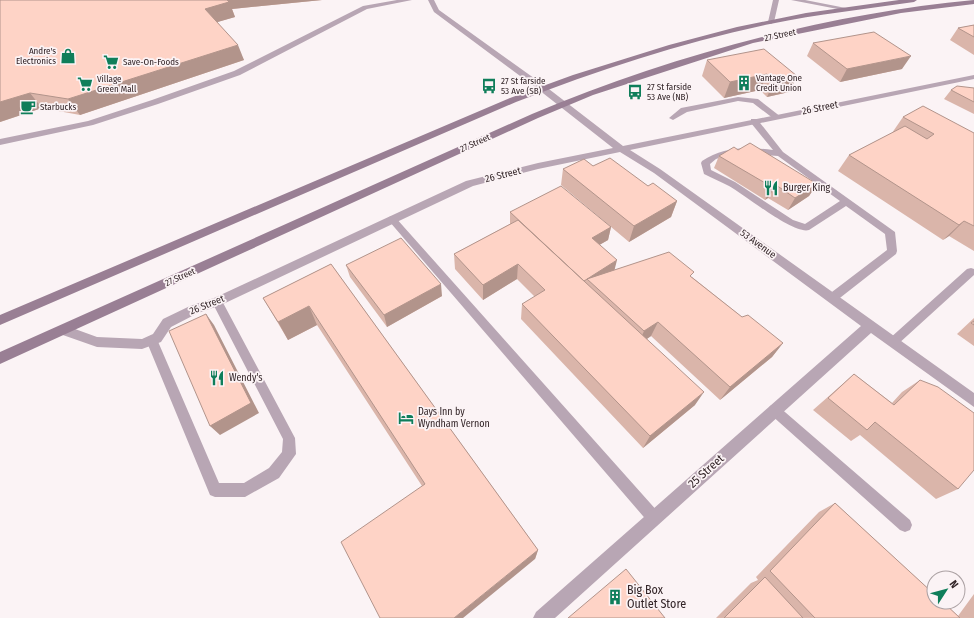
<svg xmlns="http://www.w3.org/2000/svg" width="974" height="618" viewBox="0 0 974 618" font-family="'Fira Sans Condensed',sans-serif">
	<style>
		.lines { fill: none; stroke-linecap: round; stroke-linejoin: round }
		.lane { fill: #b8a6b4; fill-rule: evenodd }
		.street { fill: #b8a6b4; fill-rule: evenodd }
		.secondary { fill: #997f94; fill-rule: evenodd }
		.wall { fill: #dab5aa }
		.shaded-wall { fill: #b2948b }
		.building { fill: #fed3c6; stroke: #b2948b }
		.labels { text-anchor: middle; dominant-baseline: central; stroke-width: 3.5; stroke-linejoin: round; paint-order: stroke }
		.far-street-label { font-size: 9px; fill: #332528; stroke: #fbf3f5 }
		.far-poi-label { font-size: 9px; fill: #332528; stroke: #fbf3f5; text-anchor: start }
		.street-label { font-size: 10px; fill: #332528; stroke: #fbf3f5 }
		.poi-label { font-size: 10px; fill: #332528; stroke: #fbf3f5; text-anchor: start }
		.near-street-label { font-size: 12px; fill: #332528; stroke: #fbf3f5 }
		.near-poi-label { font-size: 12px; fill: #332528; stroke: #fbf3f5; text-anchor: start }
	</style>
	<rect width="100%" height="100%" fill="#fbf3f5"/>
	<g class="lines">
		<path class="lane" d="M397,0H412L367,9L240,75L158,104L93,125L0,145V139L88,121L152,100L234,71L363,6Z
			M428,0H434L439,10L545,86V90H539L434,12Z
			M773,0H779L774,22L771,24L768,22Z
			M791,0H805L851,9L848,11Z
			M738,97L758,99L781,117L777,119H774L753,103L738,101L687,112L673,120L669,118L681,108Z
			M751,119H757L783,152L895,232L897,251L896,254L836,301H828L827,298L828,295L887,250L885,234L846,206L809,230C794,235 745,195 729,186C721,182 712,178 704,174L701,163L702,161C724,146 747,147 773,150L751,123ZM731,154H750L778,156L840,201L805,224L793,220L735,182L711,170L710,164L716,159Z
			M392,216L395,217L659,513L661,518L659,523L654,525L649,523L389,221L387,219L389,217Z
			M971,268L974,269V275L897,345L893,347L889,345L887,342L889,339L967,269Z
			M217,298L221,299L295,438L296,454L279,478L245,497H215L210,495L146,340L148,337L152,335L156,337L219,483H244L269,468L282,452L283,439L212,302L213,299Z
			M774,404L778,406L910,520L912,525L910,530L905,532L900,530L770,414L768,410L770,406Z"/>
		<path class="street" d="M974,75V79L630,150L660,169L974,393V407L871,333L555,618H533L536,612L861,326L654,173L620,152L538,169L473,186L221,305L198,313L171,327L161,342L142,349L97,347L60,334L58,330L60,326L64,325L97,337L142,339L153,334L163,319L190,306L214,298L466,181L538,163L613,148L539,90V86H545L623,146Z"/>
		<path class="secondary" d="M899,0H917L914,2C866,9 818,14 770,24C683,42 599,70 516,102L0,325V315L510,98L573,75L669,45L737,27L806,13Z
			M974,0V4L901,13L753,43L593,95L538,118L0,364V352L532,114C671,56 824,14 974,0Z"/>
	</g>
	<path class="wall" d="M0,0H322L232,9L235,17L217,22L244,60L80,115L42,108L0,122Z
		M974,25V55L950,40L958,28Z
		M813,43L902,69L840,82L807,56Z
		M707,60L797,76L789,92L767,97L760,90L724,98L702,76Z
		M974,88V114L944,99L951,90Z
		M903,117L974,133V251L949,236L943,240L838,171L849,155L892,133Z
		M738,150L817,184L809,196L788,210L768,198L765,200L714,168L719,156Z
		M593,166L648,186L677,201L671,217L629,242L561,185L563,169Z
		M510,212L611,227L608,240L599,245L614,270L692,277L742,317L783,343L772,357L720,400L651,336L647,339L695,405L643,448L521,319L522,304L535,297L517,279L483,300L455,269L454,254L510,224Z
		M331,264L538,550L535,559L422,486L317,325L288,340L263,298Z
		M346,265L442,296L387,327L350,277Z
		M974,318V346L957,334Z
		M854,374L892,403L902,392L920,380L958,489L936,499L860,435L851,441L813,410Z
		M835,503L958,616L974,594V618H716L751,583L758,580L756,577L819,512Z"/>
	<path class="shaded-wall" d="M224,0H322L232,9L235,17L211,24L205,9Z
		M238,45L244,60L80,115L68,99Z
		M911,56L902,69L840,82L847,69Z
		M767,74L760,90L724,98L730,82Z
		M797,76L789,92L767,97L774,81Z
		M30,93L42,108L0,122V102Z
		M817,184L809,196L788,210L795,198Z
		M776,185L768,198L765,200L772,187Z
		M677,201L671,217L629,242L634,226Z
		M964,221L949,236L943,240L959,225Z
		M611,227L608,240L589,251L592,238Z
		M617,260L614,272L587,279Z
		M518,264L517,279L483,300V285Z
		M441,284L442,296L387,327L384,315Z
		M309,306L317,325L288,340L278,322Z
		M206,314L214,325L259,413L220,435L210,426Z
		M658,322L651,336L638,345L644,331Z
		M783,343L772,357L720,400L730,387Z
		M704,392L695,405L643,448L650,436Z
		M538,550L535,559L463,618H454Z"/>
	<path class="building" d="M0,0H227L229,2L205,9L238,45L68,99L30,93L0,102Z
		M974,25V37L958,28Z
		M874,32L911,56L847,69L813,43Z
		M764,49L797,76L774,81L767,74L730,82L707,60Z
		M957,86L974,88V102L951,90Z
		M923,106L974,133V226L964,221L959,225L849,155L905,126L927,139L934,134L903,117Z
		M750,143L817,184L795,198L776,185L772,187L719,156L734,147L738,150Z
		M610,158L648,186L653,183L677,201L634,226L563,169L584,159L593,166Z
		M561,186L611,227L592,238L617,260L584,281L510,212Z
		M518,220L704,392L650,436L522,304L545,290L518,264L483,285L454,254Z
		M401,238L441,284L384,315L346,265Z
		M669,252L694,272L690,276L742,317L748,315L783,343L730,387L658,322L644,331L587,279Z
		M331,264L538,550L454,618H380L341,542L425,484L309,306L278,322L263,298Z
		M206,314L251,403L210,426L169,331Z
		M974,321V325L971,323Z
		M854,374L894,405L920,380L938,387L974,413V470L958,489L875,422L867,430L828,398Z
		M835,503L934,594V602H943L960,618H815L770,571Z
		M626,569L665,618H568Z
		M765,577L803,618H724Z"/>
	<defs>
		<g id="shop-bare" transform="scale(1.2)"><path d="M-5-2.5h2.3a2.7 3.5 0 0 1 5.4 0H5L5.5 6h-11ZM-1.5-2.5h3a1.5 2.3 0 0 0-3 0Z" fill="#0f7e5a" stroke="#fbf3f5" stroke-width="2.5" paint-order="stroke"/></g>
		<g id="supermarket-bare" transform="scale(1.2)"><path d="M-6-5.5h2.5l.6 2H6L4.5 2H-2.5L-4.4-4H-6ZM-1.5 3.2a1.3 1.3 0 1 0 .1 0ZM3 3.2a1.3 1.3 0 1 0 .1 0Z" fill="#0f7e5a" stroke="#fbf3f5" stroke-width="2.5" paint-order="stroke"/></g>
		<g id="building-bare" transform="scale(1.2)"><path d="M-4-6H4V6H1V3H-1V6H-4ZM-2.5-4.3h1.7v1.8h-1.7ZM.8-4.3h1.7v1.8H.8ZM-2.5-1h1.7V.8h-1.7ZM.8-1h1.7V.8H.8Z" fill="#0f7e5a" stroke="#fbf3f5" stroke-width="2.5" paint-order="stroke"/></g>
		<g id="bus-bare" transform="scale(1.2)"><path d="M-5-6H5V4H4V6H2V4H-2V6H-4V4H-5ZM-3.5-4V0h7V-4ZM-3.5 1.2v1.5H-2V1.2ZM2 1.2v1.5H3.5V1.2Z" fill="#0f7e5a" stroke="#fbf3f5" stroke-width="2.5" paint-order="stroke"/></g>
		<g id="cafe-bare" transform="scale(1.2)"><path d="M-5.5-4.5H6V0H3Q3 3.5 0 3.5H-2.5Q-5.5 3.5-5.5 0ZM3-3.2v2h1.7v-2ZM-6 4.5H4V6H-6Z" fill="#0f7e5a" stroke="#fbf3f5" stroke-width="2.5" paint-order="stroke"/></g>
		<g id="restaurant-bare" transform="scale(1.2)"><path d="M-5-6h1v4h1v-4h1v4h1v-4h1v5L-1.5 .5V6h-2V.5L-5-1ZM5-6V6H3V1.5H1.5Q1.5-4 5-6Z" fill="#0f7e5a" stroke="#fbf3f5" stroke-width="2.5" paint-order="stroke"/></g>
		<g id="hotel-bare" transform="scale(1.2)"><path d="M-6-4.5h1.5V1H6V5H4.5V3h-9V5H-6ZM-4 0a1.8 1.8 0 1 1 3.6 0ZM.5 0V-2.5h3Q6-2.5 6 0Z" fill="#0f7e5a" stroke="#fbf3f5" stroke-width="2.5" paint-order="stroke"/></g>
	</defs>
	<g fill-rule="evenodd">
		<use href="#shop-bare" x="68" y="56"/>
		<use href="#supermarket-bare" x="111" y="62"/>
		<use href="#building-bare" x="744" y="83"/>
		<use href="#supermarket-bare" x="85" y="84"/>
		<use href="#bus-bare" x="489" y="86"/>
		<use href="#bus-bare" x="635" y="92"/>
		<use href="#cafe-bare" x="28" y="107"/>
		<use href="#restaurant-bare" x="771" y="188"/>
		<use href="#restaurant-bare" x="217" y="378"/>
		<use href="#hotel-bare" x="406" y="418"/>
		<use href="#building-bare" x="615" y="597"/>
	</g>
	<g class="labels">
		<g class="far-street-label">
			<text transform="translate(780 35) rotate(-12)">27 Street</text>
			<text transform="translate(475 143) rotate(-24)">27 Street</text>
			<text transform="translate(180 277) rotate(-24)">27 Street</text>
		</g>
		<g class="far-poi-label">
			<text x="56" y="51" text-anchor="end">Andre's<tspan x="56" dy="10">Electronics</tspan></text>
			<text x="123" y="62">Save-On-Foods</text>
			<text x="756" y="78">Vantage One<tspan x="756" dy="10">Credit Union</tspan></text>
			<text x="97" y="79">Village<tspan x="97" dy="10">Green Mall</tspan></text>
			<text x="501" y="81">27 St farside<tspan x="501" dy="10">53 Ave (SB)</tspan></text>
			<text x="647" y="87">27 St farside<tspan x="647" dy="10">53 Ave (NB)</tspan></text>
			<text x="40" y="107">Starbucks</text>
		</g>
		<g class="street-label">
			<text transform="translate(820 108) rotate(-11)">26 Street</text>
			<text transform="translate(503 175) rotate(-14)">26 Street</text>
			<text transform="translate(758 244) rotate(36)">53 Avenue</text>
			<text transform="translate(207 305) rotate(-22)">26 Street</text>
		</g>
		<g class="poi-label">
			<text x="783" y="188">Burger King</text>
			<text x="229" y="378">Wendy's</text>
			<text x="418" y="412">Days Inn by<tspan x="418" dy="12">Wyndham Vernon</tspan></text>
		</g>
		<g class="near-street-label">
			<text transform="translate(706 471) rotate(-42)">25 Street</text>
		</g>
		<g class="near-poi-label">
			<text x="627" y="590">Big Box<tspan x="627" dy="14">Outlet Store</tspan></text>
		</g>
	</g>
	<g transform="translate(946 590) rotate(54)"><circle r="19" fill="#fbf3f5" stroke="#aba1a3"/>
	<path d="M0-3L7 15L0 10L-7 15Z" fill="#0f7e5a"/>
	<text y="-6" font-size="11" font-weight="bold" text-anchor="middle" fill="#332528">N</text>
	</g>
</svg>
